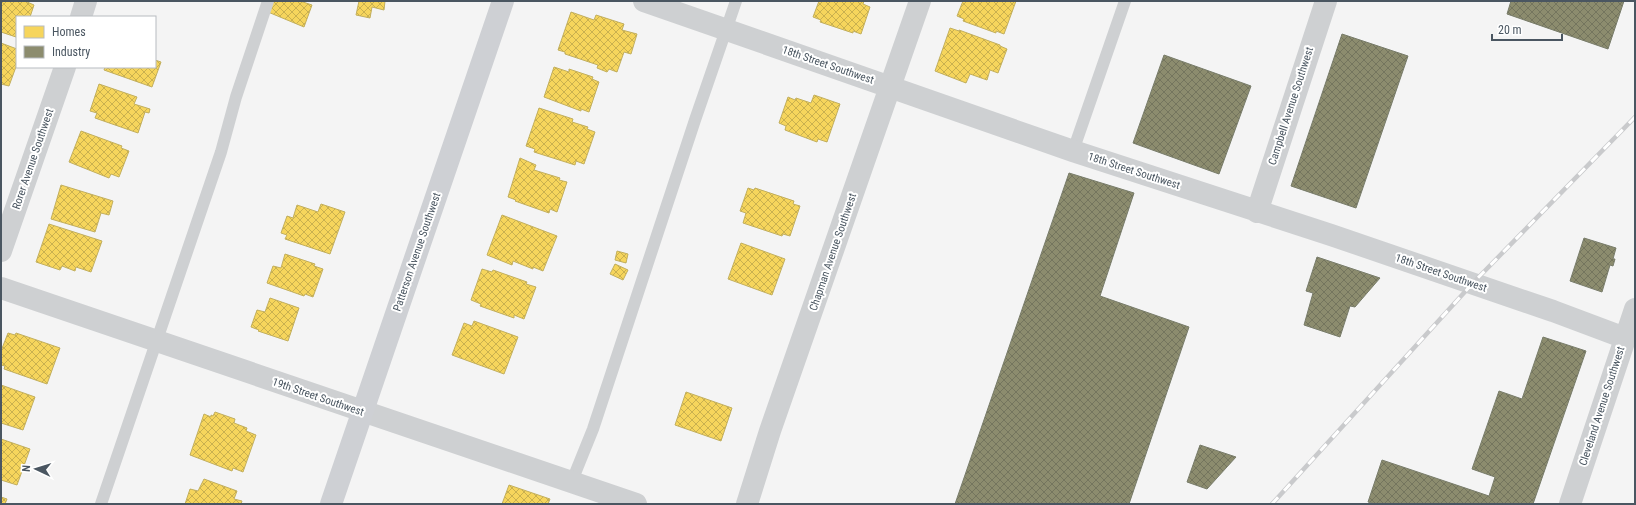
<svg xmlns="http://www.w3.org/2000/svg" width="1636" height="505" viewBox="0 0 1636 505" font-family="'Roboto Condensed',sans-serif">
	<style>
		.homes { fill: url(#homes-cross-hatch); stroke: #c2af5e }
		.industry { fill: url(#industry-cross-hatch); stroke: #787c6a }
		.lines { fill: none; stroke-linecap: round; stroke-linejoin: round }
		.service { stroke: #ced0d2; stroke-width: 12 }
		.minor { stroke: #ced0d2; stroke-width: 22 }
		.secondary { stroke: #ced0d4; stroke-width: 22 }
		.rail-casing { stroke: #c9cacc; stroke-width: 4.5 }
		.rail { stroke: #fff; stroke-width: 3; stroke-dasharray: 9; stroke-linecap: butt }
		.labels { text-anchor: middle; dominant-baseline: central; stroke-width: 4; stroke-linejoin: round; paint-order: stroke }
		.street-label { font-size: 11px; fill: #4a5661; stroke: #fff }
	</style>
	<defs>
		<pattern id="homes-cross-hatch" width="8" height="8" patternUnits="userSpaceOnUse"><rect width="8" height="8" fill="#f6d55c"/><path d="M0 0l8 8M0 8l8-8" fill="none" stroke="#c9b04f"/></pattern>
		<pattern id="industry-cross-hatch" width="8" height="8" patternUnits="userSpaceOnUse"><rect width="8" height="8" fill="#8c8c6e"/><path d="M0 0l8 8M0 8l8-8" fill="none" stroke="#74755e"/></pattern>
	</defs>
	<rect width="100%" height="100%" fill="#f4f4f4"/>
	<path class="homes" d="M1,1H25L34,5L30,17H17L16,37L1,32Z
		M272,1H300L312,5L304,27L268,12Z
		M359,1H385L384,10L372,7L370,18L356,15Z
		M819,1H864L863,4L870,7L861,34L853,31V33L820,22L821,20L813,17Z
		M963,1H1016L1004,34L996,31V33L963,21L964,19L957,16Z
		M571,12L594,20L596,15L624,24L622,30L637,34L631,54L624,52L617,72L609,69L607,72L597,68L598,65L565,54V52L558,50Z
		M950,28L959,31V30L1000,45V46L1007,49L998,73L990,70L987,80L970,74L966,83L935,71Z
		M1,43L17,49V64L9,86L1,84Z
		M155,60L161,62L152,87L104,70L105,67H155Z
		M554,67L569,72V69L593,77L592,79L599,82L589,112L581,109V111L544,97Z
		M99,84L137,97L134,104L150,109L149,113L145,112L138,133L95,118L97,113L90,111Z
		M814,95L840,104L827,142L818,139L817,142L785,130L786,126L779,123L788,97L795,100L796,98L811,103Z
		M539,108L573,119L572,122L588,127L587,129L595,132L584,164L576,161L575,165L534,152L535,149L526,146Z
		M81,131L122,146L121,148L129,151L119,177L111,174L109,178L69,162Z
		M520,158L536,165L534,170L560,178L559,180L567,182L557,212L550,209L549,213L515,201L516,200L508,197Z
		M61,185L113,201L109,215L101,213L95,232L51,219Z
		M748,188L754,190L755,188L794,201L793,204L800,206L790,236L783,234L782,236L743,223L746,213L740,211Z
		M321,204L345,212L330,254L285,239L287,235L281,233L287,216L293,218L297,205L318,212Z
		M502,215L557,236L543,271L533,267V269L513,261L512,265L487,255Z
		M49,224L102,241L91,272L76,267L75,271L62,266L60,270L36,262Z
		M741,243L785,259L772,295L728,279Z
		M617,251L628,254L626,263L615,260Z
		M285,254L315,264L314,266L323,269L313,297L305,294L304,296L267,283L273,266L281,268Z
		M615,264L628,270L623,280L610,274Z
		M482,269L492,272L493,270L527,282L526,284L536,287L524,319L514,315V318L480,306L481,304L471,300Z
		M270,298L299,308L288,341L258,331L259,330L251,327L257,310L265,312Z
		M474,321L518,337L504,374L452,355L464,323L472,326Z
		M8,333L15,335L16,333L60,348L47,384L4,369L5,366L1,365V351Z
		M1,385L35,397L23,430L1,423Z
		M686,392L732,408L721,441L675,425Z
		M215,412L235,419L234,423L247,428L246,431L256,435L243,472L233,468L232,471L190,455L204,414L211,417V415L213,416Z
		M1,439L30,449L17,485L1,480Z
		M204,479L237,491L234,499L242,501L241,504H185L190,489L198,491Z
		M509,485L550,499L548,504H502Z
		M1,497L7,499L5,504H1Z"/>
	<path class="industry" d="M1511,1H1624L1608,49L1507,14Z
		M1342,34L1408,56L1356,208L1291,186Z
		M1164,55L1251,86L1219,174L1133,143Z
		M1069,173L1134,193L1100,296L1189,327L1129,504H955Z
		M1584,238L1616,248L1613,259H1615L1613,266L1610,265L1602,292L1570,281Z
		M1317,257L1380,278L1355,307L1350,306L1340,337L1304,325L1313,293L1306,291Z
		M1543,337L1586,351L1533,504H1375L1368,502L1382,460L1489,496L1495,477L1472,469L1499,391L1522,399Z
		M1200,445L1236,457L1207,489L1187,482Z"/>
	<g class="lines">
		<path class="service" d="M1073,151L1125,1
			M572,481L593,429L695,120L736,1
			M101,504L221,152L236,97L268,1"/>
		<path class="minor" d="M644,1L1073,151L1331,235L1553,311L1625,338
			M81,17L86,1
			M1257,212L1326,1
			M1,251L65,67
			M1,288L636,504
			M747,504L770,431L920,1
			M1570,504L1635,309"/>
		<path class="secondary" d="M331,504L503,1"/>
		<g class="rail-casing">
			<path id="rail" d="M1272,504L1472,284L1635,117"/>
		</g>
		<use href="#rail" class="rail"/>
	</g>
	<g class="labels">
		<g class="street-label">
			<text transform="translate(828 65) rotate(19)">18th Street Southwest</text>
			<text transform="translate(1291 106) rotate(-72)">Campbell Avenue Southwest</text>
			<text transform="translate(33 159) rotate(-71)">Rorer Avenue Southwest</text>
			<text transform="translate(1134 171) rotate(18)">18th Street Southwest</text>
			<text transform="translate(417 252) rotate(-71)">Patterson Avenue Southwest</text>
			<text transform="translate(833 252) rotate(-71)">Chapman Avenue Southwest</text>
			<text transform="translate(1441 273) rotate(19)">18th Street Southwest</text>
			<text transform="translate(318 397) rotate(19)">19th Street Southwest</text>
			<text transform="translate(1602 406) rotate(-72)">Cleveland Avenue Southwest</text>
		</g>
	</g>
	<rect width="1636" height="505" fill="none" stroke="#4a5661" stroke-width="4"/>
	<rect x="16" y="16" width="140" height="52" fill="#ffffff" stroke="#b7bbc0"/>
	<rect x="24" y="26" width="20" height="12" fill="#f6d55c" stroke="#b7bbc0"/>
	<text x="52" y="36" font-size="12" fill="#4a5661">Homes</text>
	<rect x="24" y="46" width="20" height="12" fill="#8c8c6e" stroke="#b7bbc0"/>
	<text x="52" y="56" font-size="12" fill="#4a5661">Industry</text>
	<g transform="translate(36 469) rotate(274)" stroke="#ffffff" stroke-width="3" paint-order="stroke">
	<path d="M0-3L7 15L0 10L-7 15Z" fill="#4a5661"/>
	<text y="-6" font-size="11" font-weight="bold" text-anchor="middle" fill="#4a5661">N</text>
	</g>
	<path d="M1492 34v6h70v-6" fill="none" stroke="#4a5661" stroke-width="2"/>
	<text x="1498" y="34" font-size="12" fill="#4a5661" stroke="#ffffff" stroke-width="3" paint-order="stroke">20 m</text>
</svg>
